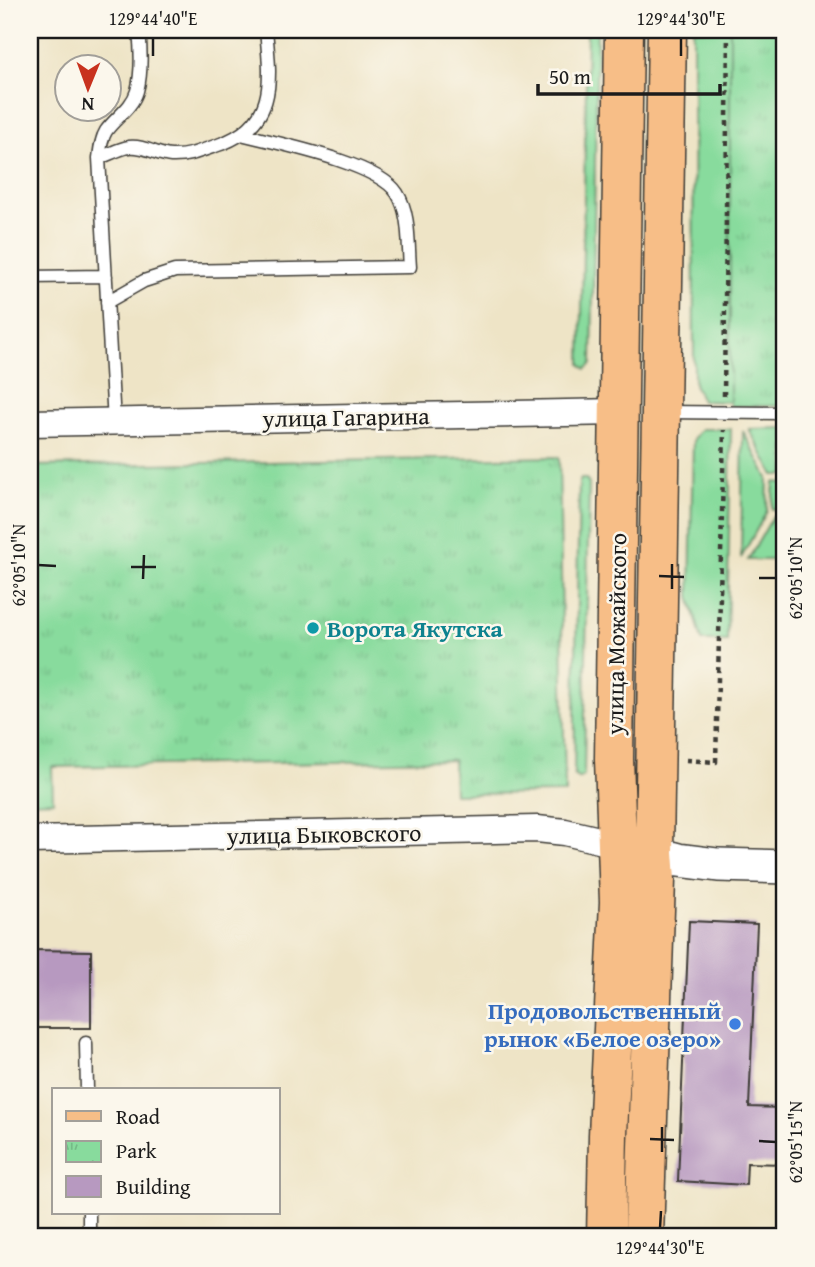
<svg xmlns="http://www.w3.org/2000/svg" width="815" height="1267" viewBox="0 0 815 1267" font-family="'Gentium Book Plus',serif">
	<style>
		.grass { fill: #88db9d; stroke: #527c5c; stroke-width: 2 }
		.park { fill: url(#park-tufts); stroke: #527c5c; stroke-width: 2 }
		.building { fill: #b799c0 }
		.lines { fill: none; stroke-linecap: round; stroke-linejoin: round }
		.service-casing { stroke: #3c3a36; stroke-width: 15 }
		.minor-casing { stroke: #3c3a36; stroke-width: 29 }
		.tertiary-casing { stroke: #3c3a36; stroke-width: 36 }
		.primary-casing { stroke: #3c3a36; stroke-width: 41 }
		.path { stroke: #3c3a36; stroke-width: 4.5; stroke-dasharray: 5 5; stroke-linecap: butt }
		.service { stroke: #fff; stroke-width: 12 }
		.minor { stroke: #fff; stroke-width: 26 }
		.tertiary { stroke: #fff; stroke-width: 33 }
		.primary { stroke: #f7be87; stroke-width: 38 }
		.ticks { fill: none; stroke: #1c1c1c; stroke-width: 2.5 }
		.culture-dot { fill: #0f9aa8; stroke: #fbf7ec; stroke-width: 2.5 }
		.shop-dot { fill: #3f7fe0; stroke: #fbf7ec; stroke-width: 2.5 }
		.labels { text-anchor: middle; dominant-baseline: central; stroke-width: 5; stroke-linejoin: round; paint-order: stroke }
		.street-label { font-size: 24px; fill: #1c1c1c; stroke: #fbf7ec }
		.culture-label { font-size: 24px; font-weight: bold; fill: #0d838f; stroke: #fbf7ec; text-anchor: start }
		.shop-label { font-size: 24px; font-weight: bold; fill: #366cbe; stroke: #fbf7ec; text-anchor: end }
		.neatline { fill: none; stroke: #1c1c1c; stroke-width: 2.5 }
		.ticks-label { font-size: 18px; text-anchor: middle; fill: #1c1c1c }
	</style>
	<defs>
		<pattern id="park-tufts" width="24" height="20" patternUnits="userSpaceOnUse" patternTransform="scale(1.75)"><rect width="24" height="20" fill="#88db9d"/><path d="M3 7l-1-3M5 7V3M7 7l1-3M15 17l-1-3M17 17v-4M19 17l1-3" fill="none" stroke="#75bb87"/></pattern>
	</defs>
	<rect width="100%" height="100%" fill="#fbf7ec"/>
	<filter id="ink" filterUnits="userSpaceOnUse"><feTurbulence type="fractalNoise" baseFrequency=".0143" numOctaves="2"/><feDisplacementMap in="SourceGraphic" scale="14" xChannelSelector="R" yChannelSelector="G"/><feConvolveMatrix kernelMatrix="1 2 1 2 8 2 1 2 1" color-interpolation-filters="sRGB"/></filter>
	<filter id="wash" filterUnits="userSpaceOnUse"><feTurbulence type="fractalNoise" baseFrequency=".00686" numOctaves="4" result="noise"/><feDisplacementMap in="SourceGraphic" scale="28" xChannelSelector="R" yChannelSelector="G"/><feGaussianBlur stdDeviation="1.57" result="paint"/><feColorMatrix in="noise" values="0 0 0 0 0 0 0 0 0 0 0 0 0 0 0 0 0 1.4 0 .05"/><feComposite in="paint" operator="in"/></filter>
	<g filter="url(#wash)">
		<rect width="100%" height="100%" fill="#eee4c6"/>
		<path class="grass" d="M587,30H597L592,364L586,369L581,364Z
			M693,30H733L732,402L702,401L694,384Z
			M785,428V475H774L749,429Z
			M701,429H731L727,641H702L690,596L693,439Z
			M743,431L768,478L767,511L741,558Z
			M581,479H586L589,484L584,775L579,779L574,775L579,483Z
			M774,482L785,483V509H772Z
			M785,515V560H748L773,516Z"/>
		<path class="park" d="M730,30H785V406H730Z
			M559,457L565,793L454,794L453,760L52,767L53,801L30,802V466Z"/>
		<g id="blocks">
			<path class="building" d="M689,921L757,924L749,1107L785,1108V1164L747,1163L746,1185L678,1181Z
				M30,950L91,951V1028H30Z"/>
		</g>
	</g>
	<g filter="url(#ink)">
		<use href="#blocks" fill-opacity="0" stroke="#3c3a36" stroke-width="2"/>
		<g class="lines">
			<g class="service-casing">
				<path id="service" d="M99,158C108,155 120,148 129,147C143,145 158,155 171,156C188,157 203,150 218,145C277,125 271,81 266,30
					M30,277L106,276
					M107,302L144,281L175,271L410,267C408,243 410,213 397,193C378,163 276,143 241,134
					M663,412L785,413
					M114,422L99,158C100,149 101,139 106,131C115,118 132,108 137,91C142,73 141,49 139,30
					M86,1043L87,1090
					M89,1213V1237"/>
			</g>
			<g class="minor-casing">
				<path id="minor" d="M30,423L619,412
					M30,840L537,829L565,832L616,844"/>
			</g>
			<g class="tertiary-casing">
				<path id="tertiary" d="M629,847L678,860L718,865L785,867"/>
			</g>
			<g class="primary-casing">
				<path id="primary" d="M606,1237L608,1135L619,902L614,759L624,30
					M644,1237L656,880L654,853L667,30"/>
			</g>
			<path class="path" d="M724,396L728,30
				M686,760L716,762L724,430"/>
			<use href="#service" class="service"/>
			<use href="#minor" class="minor"/>
			<use href="#tertiary" class="tertiary"/>
			<use href="#primary" class="primary"/>
		</g>
	</g>
	<path class="ticks" d="M153,56V38M681,56V38M38,565L56,566M131,567H156M659,576L684,577M759,578H776M143,579L144,555M672,589V564M650,1139L674,1140M759,1141L776,1142M662,1152V1127M660,1228L661,1211"/>
	<circle class="culture-dot" cx="313" cy="628" r="7"/>
	<circle class="shop-dot" cx="735" cy="1024" r="7"/>
	<g class="labels">
		<g class="street-label">
			<text transform="translate(346 417) rotate(-1)">улица Гагарина</text>
			<text transform="translate(616 634) rotate(-89)">улица Можайского</text>
			<text transform="translate(324 834) rotate(-1)">улица Быковского</text>
		</g>
		<g class="culture-label">
			<text x="327" y="628">Ворота Якутска</text>
		</g>
		<g class="shop-label">
			<text x="721" y="1010">Продовольственный<tspan x="721" dy="28">рынок «Белое озеро»</tspan></text>
		</g>
	</g>
	<rect width="815" height="1267" fill="none" stroke="#fbf7ec" stroke-width="77"/>
	<rect x="52" y="1088" width="228" height="126" fill="#fbf7ec" stroke="#a29f99" stroke-width="2"/>
	<rect x="66" y="1111" width="35" height="10" fill="#f7be87" stroke="#a29f99" stroke-width="2"/>
	<text x="116" y="1124" font-size="21" fill="#1c1c1c">Road</text>
	<rect x="66" y="1141" width="35" height="21" fill="url(#park-tufts)" stroke="#a29f99" stroke-width="2"/>
	<text x="116" y="1158" font-size="21" fill="#1c1c1c">Park</text>
	<rect x="66" y="1176" width="35" height="21" fill="#b799c0" stroke="#a29f99" stroke-width="2"/>
	<text x="116" y="1194" font-size="21" fill="#1c1c1c">Building</text>
	<g transform="translate(88 88) rotate(181)"><circle r="33" fill="#fbf7ec" stroke="#a29f99" stroke-width="2"/>
	<path d="M0-5L12 26L0 18L-12 26Z" fill="#c8321e"/>
	<text y="-10" font-size="19" font-weight="bold" text-anchor="middle" fill="#1c1c1c">N</text>
	</g>
	<path d="M538 84v10h182v-10" fill="none" stroke="#1c1c1c" stroke-width="3.5"/>
	<text x="549" y="84" font-size="21" fill="#1c1c1c" stroke="#fbf7ec" stroke-width="5" paint-order="stroke">50 m</text>
	<rect x="38" y="38" width="738" height="1190" class="neatline"/>
	<g class="ticks-label">
		<text x="153" y="25">129°44'40"E</text>
		<text x="681" y="25">129°44'30"E</text>
		<text transform="translate(19 565) rotate(-90)" y="6">62°05'10"N</text>
		<text transform="translate(796 578) rotate(-90)" y="6">62°05'10"N</text>
		<text transform="translate(796 1142) rotate(-90)" y="6">62°05'15"N</text>
		<text x="660" y="1254">129°44'30"E</text>
	</g>
</svg>
